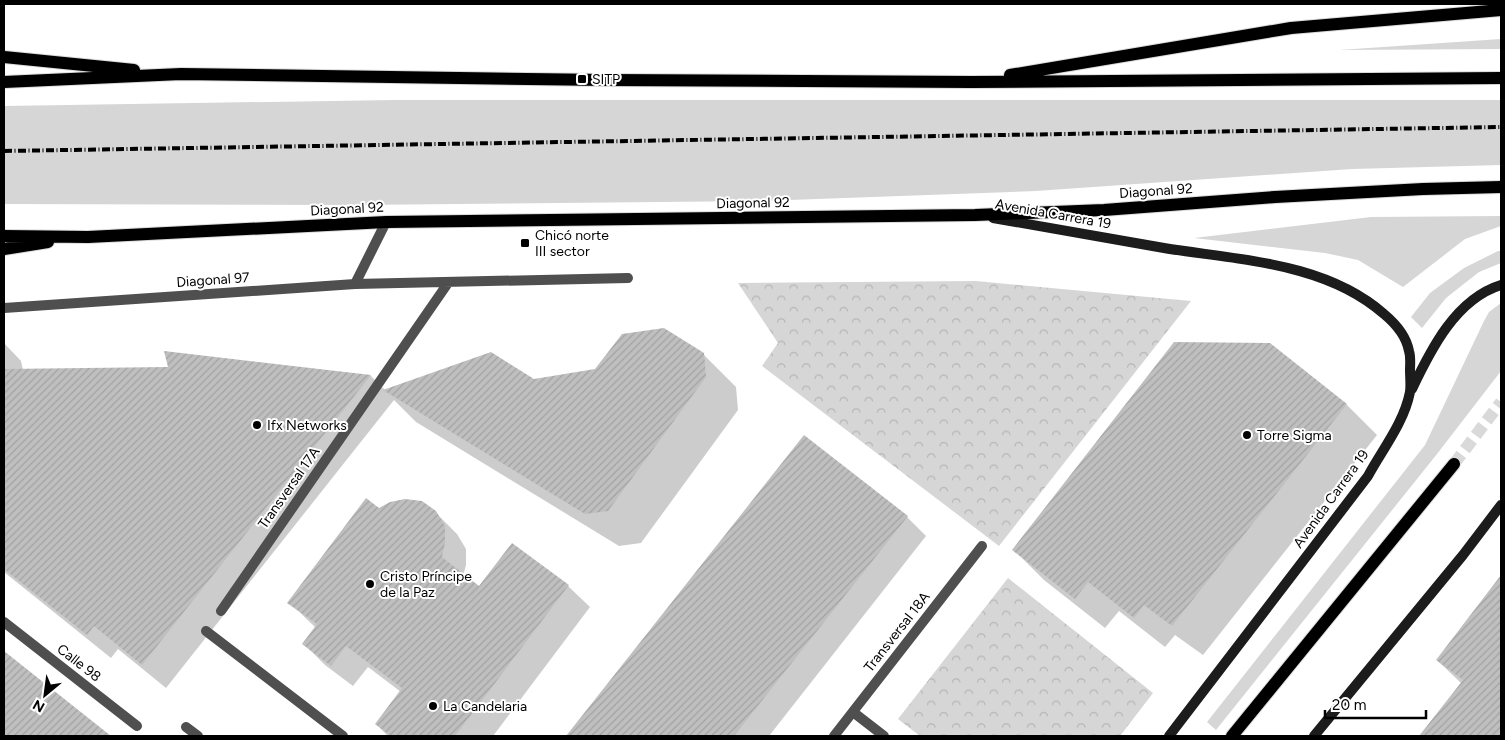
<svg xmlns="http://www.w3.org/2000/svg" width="1505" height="740" viewBox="0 0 1505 740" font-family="Figtree,sans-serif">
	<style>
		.green { fill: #d6d6d6 }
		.forest { fill: url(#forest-crowns) }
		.shadow { fill: #0003 }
		.building { fill: url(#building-hatch) }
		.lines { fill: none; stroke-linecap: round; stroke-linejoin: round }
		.primary-tunnel { stroke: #d9d9d9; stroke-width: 12; stroke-dasharray: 12 6; stroke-linecap: butt }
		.primary-casing { stroke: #dbdbdb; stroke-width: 14 }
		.service { stroke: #4f4f4f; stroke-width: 10 }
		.pedestrian { stroke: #4f4f4f; stroke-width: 10 }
		.minor { stroke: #4f4f4f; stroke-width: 10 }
		.secondary { stroke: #1c1c1c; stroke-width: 10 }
		.primary { stroke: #000; stroke-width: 12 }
		.rail { stroke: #000; stroke-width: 4; stroke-dasharray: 8 2.5 1 2.5; stroke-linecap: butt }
		.poi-dot { fill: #000; stroke: #fff; stroke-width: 2 }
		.labels { text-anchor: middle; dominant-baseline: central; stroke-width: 4; stroke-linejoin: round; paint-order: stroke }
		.poi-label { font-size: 14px; fill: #000; stroke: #fff; text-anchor: start }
		.street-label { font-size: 14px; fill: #000; stroke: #fff }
	</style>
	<defs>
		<pattern id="forest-crowns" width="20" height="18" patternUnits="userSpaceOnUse" patternTransform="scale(1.25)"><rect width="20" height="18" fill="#d6d6d6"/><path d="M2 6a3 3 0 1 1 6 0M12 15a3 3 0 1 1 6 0" fill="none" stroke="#b6b6b6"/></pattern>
		<pattern id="building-hatch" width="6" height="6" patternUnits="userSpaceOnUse" patternTransform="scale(1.25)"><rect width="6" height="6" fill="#bfbfbf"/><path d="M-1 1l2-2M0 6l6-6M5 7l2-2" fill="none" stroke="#a2a2a2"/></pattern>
	</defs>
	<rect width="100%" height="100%" fill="#fff"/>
	<path class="green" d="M1501,39V49L1339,50Z
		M394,100H1501V165L1352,169L1036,191L761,201L354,205L4,204V106Z
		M1501,216V226L1465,239L1403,287L1358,260L1325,253L1194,238L1371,217Z
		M1498,251H1501V263L1479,272L1446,298L1422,328L1411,317L1430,293L1464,268Z
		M1501,303V371L1437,454L1216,730L1207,722L1425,445L1484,321L1489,312Z"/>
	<path class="forest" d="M976,281L1191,301L999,546L762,366L778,343L738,283Z
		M1008,578L1153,693L1120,736H920L898,719Z"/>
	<path class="shadow" d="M4,343L21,361L23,370L170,369L166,352L371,376L385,390L534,381L703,354L736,387L738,410L641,543L619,546L416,422L394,400L166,688L118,649L111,658L4,572Z
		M1270,345L1347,405L1377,435L1203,655L1175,635L1165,647L1119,611L1105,628L1044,580L1014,550Z
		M804,436L907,517L926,536L769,736H568Z
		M379,509L435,512L457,534L466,549V565L463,576L479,588L512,544L568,586L590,607L493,736H388L376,724L401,692L368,667L353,686L325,665L304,644L316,628L289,602Z
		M1501,577V736H1420L1462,684L1437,660Z
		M4,652L98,727L107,736H4Z"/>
	<path class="building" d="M664,328L704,353L706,377L608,511L585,514L383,390L491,352L534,379L595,369L622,334Z
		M1174,342L1270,343L1347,404L1172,626L1144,605L1134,618L1088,582L1075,599L1012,550Z
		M164,351L371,375L142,665L94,626L87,635L4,569V369L168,367Z
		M804,435L908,516L734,736H566Z
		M366,498L379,508L390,502L405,499L422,501L436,511L445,526V543L442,557L479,586L512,543L569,585L455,736H391L375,724L402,688L346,646L331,666L302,644L317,624L287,603Z
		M1501,575V736H1419L1463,680L1436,660Z
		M4,651L111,736H4Z"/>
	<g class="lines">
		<path class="primary-tunnel" d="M1454,464L1501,402"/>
		<g class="primary-casing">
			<path id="primary" d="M4,57L134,70
				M1010,75L1291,28L1501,10
				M4,82L181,74L605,80L971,82L1501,78
				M4,236L88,237L386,222L975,215L1104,210L1275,197L1423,189L1501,187
				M4,249L48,242
				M1232,736L1454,464"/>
		</g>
		<path class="service" d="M355,284L628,278
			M221,611L448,283
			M186,727L198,736"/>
		<path class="pedestrian" d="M4,622L137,726
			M206,631L343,736"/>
		<path class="minor" d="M4,308L355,284L386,222
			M853,712L884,736
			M834,736L982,546"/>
		<path class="secondary" d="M993,218C1050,228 1107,238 1164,248C1238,260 1325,262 1384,314C1396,324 1406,335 1409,351C1411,357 1410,364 1410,370C1410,377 1411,385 1410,392C1404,423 1382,450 1368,476L1169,736
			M1412,389C1431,349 1456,299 1501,285
			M1314,736L1463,555L1501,505"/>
		<use href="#primary" class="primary"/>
		<path class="rail" d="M4,151L1501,127"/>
	</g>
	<g class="poi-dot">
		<rect x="577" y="74" width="10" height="10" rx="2.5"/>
		<rect x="520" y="238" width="10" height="10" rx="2.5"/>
		<circle cx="257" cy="425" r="5"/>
		<circle cx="1247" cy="435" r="5"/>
		<circle cx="370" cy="584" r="5"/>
		<circle cx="433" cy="706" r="5"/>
	</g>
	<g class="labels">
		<g class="poi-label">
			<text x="592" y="79">SITP</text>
			<text x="535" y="235">Chicó norte<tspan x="535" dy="16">III sector</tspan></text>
			<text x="267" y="425">Ifx Networks</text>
			<text x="1257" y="435">Torre Sigma</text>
			<text x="380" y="576">Cristo Príncipe<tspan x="380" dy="16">de la Paz</tspan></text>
			<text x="443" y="706">La Candelaria</text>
		</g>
		<g class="street-label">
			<text transform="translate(1156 191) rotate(-4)">Diagonal 92</text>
			<text transform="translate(753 203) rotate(-1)">Diagonal 92</text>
			<text transform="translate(347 209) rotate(-3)">Diagonal 92</text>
			<text transform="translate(1053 214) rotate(10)">Avenida Carrera 19</text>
			<text transform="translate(213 280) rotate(-4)">Diagonal 97</text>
			<text transform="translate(289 488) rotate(-55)">Transversal 17A</text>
			<text transform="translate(1331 499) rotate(-54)">Avenida Carrera 19</text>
			<text transform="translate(897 632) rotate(-52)">Transversal 18A</text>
			<text transform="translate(79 663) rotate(38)">Calle 98</text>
		</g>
	</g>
	<rect width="1505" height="740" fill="none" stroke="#000000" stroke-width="10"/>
	<g transform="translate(45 695) rotate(209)" stroke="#ffffff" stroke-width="4" paint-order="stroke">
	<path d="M0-4L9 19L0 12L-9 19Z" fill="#000000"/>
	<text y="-8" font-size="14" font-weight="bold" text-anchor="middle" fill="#000000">N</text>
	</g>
	<path d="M1325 710v8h101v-8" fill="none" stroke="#000000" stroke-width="2.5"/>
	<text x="1332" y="710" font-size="15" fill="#000000" stroke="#ffffff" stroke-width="4" paint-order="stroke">20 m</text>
</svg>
